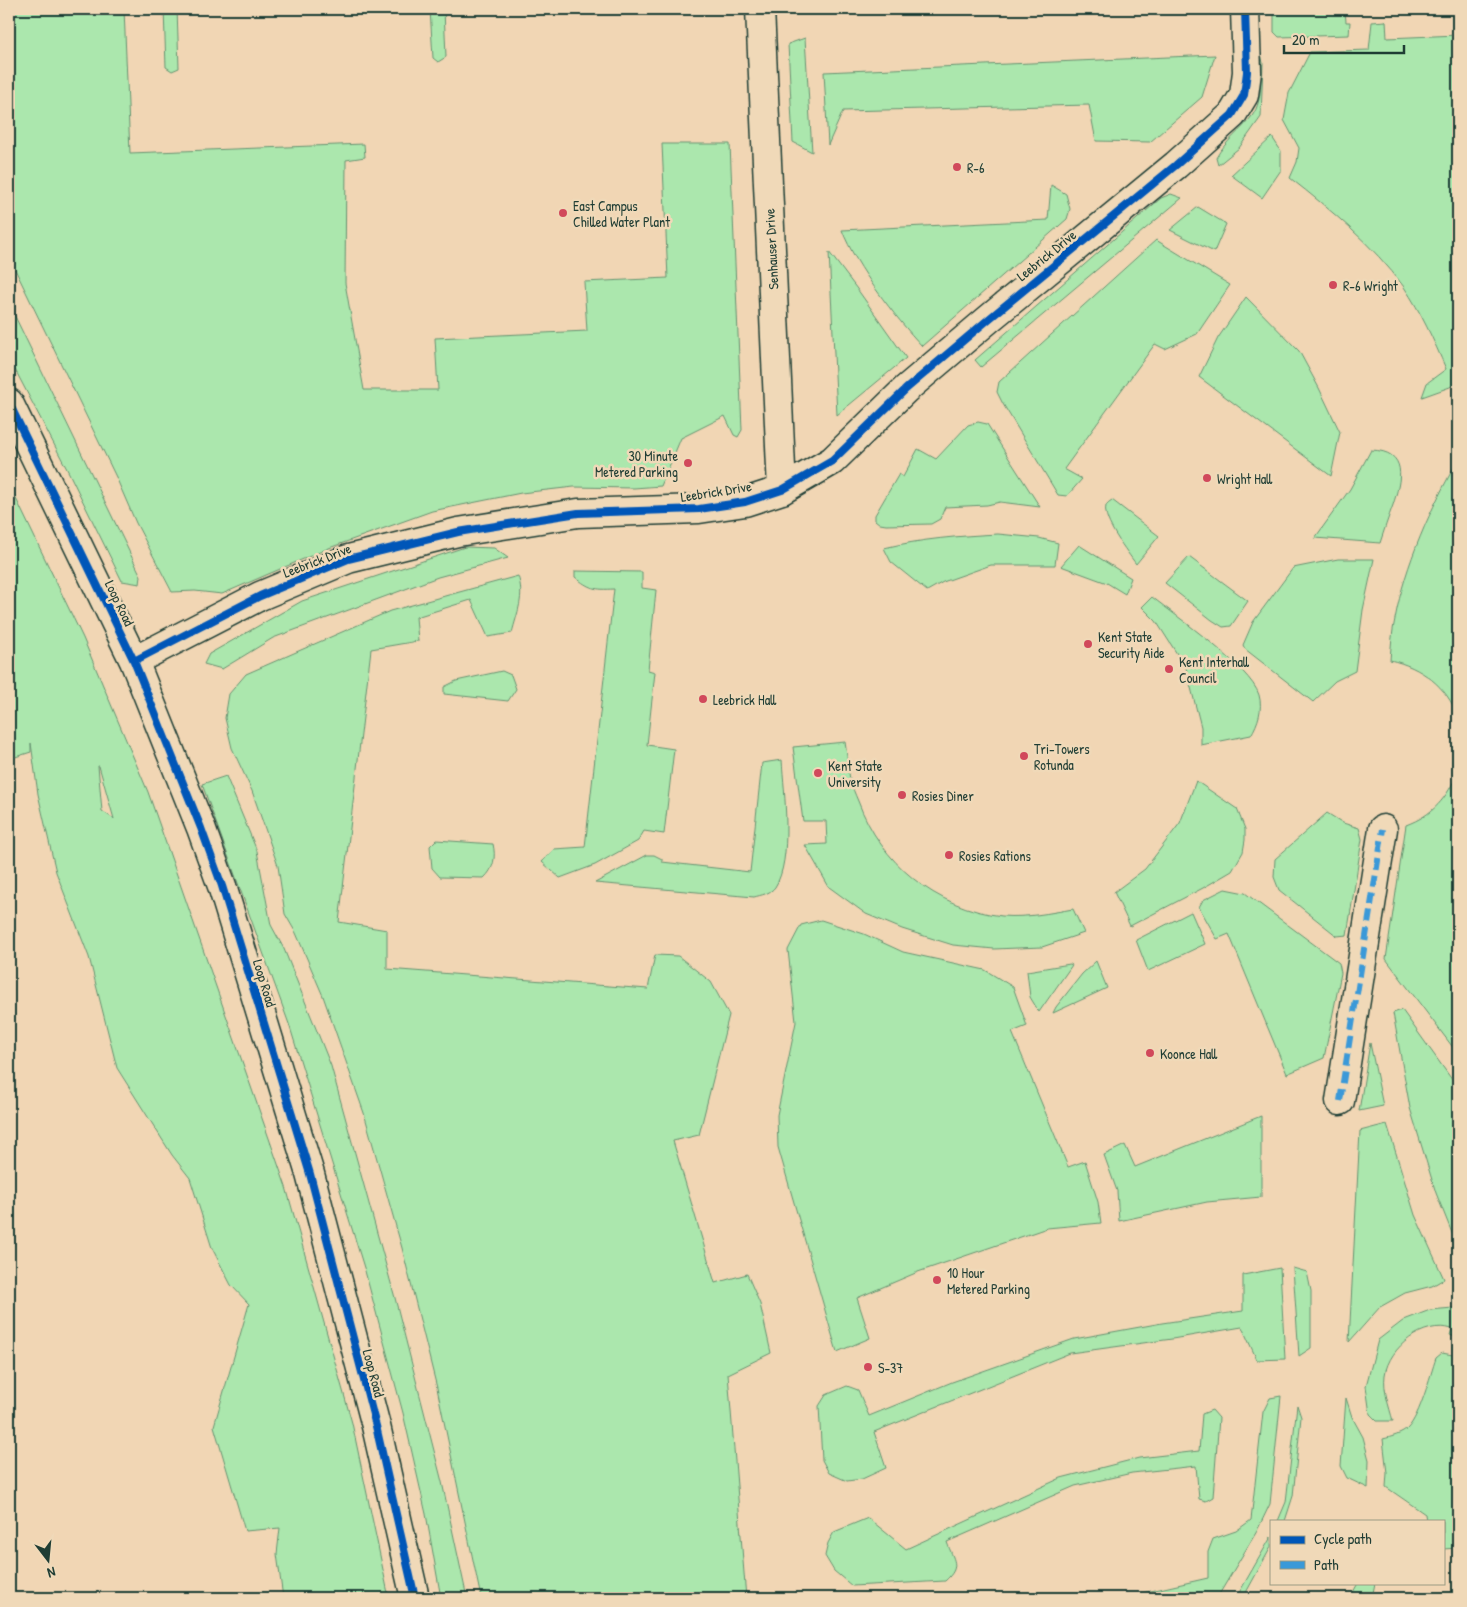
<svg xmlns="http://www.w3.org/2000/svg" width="1467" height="1607" viewBox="0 0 1467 1607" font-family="'Patrick Hand',sans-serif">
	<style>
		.green { fill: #abe7ad; stroke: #659270; fill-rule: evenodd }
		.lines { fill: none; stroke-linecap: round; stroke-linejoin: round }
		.minor-casing { stroke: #1f3d34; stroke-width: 31 }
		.minor { stroke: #f0d9b8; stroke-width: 28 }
		.quiet { stroke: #3a99d8; stroke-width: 6; stroke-dasharray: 12 6; stroke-linecap: butt }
		.cycleway-casing { stroke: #f0d9b8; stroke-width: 11 }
		.cycleway { stroke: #0057b8; stroke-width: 8 }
		.poi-dot { fill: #d1495b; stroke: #f0d9b8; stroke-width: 2 }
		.labels { text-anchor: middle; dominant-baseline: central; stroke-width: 5; stroke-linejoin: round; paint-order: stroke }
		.poi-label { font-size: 14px; fill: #1f3d34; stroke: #f0d9b8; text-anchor: start }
		.street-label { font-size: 14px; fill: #1f3d34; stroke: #f0d9b8 }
	</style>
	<rect width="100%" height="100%" fill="#f1d6b4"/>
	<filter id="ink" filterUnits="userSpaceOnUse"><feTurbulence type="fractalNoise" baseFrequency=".02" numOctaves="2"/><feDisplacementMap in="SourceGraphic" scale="10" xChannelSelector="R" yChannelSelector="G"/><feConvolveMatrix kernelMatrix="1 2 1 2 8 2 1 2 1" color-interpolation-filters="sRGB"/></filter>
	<g filter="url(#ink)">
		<path class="green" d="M9,9H124L130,153L364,144L365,157L346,160L345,283L364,390H438L435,338L587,331L584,282L668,278L662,144H730L742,430L738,437L734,435L725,416L681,438L661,486L634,488L574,487L521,493L432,511L329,548L222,594L195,591L172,592L136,523L116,477L9,257Z
			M164,9H177L179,68L172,71L166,67Z
			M430,9H444L446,57L438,62L433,58Z
			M1274,9H1345L1346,22H1350L1349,35L1279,37L1274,32Z
			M1386,21L1387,38L1458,35V380L1450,387L1422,397L1427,383L1446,369C1434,341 1421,312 1404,287C1373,245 1331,210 1290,178L1297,162L1299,148L1284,120L1289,93L1310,52L1369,50L1372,22Z
			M805,38L812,152L793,142L788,44Z
			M1261,53L1263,63L1261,117L1239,148L1218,165L1216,158C1225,141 1241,131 1252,116C1264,100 1260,72 1261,53Z
			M1215,55L1202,97L1150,142L1096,141L1089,105L843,111L828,145L824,72Z
			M1272,137L1281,151V170L1262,198L1231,175Z
			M1051,185L1066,194L1070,209L1067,219L922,346C895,317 856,267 842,230L1048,220Z
			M1171,194L1182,198L981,367L975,360L1161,198Z
			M1198,207L1226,224L1214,252L1170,230Z
			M1156,240L1230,285L1197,334L1165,349L1155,344L1064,469L1082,479L1067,496L1058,495L1003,404L997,392L999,382Z
			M829,252L860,293L906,358L837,415Z
			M1246,297L1299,351L1319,388L1340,432L1331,476L1199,377L1218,338Z
			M9,304L141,576L140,584L122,581L69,473L9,358Z
			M978,422L987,424L1040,507L1000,502L987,505L945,507L940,519L931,524L886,525L880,524L875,520V515L899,474L903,477L918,449L936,459L968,425Z
			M1371,450C1409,451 1401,480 1393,505C1388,518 1384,531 1380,543L1315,538L1350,489Z
			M1458,460V717C1447,686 1421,667 1390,660C1391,647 1392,632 1395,619C1405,565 1431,507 1458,460Z
			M9,484L83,638L148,792L286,1187L352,1423L389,1598H283L277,1554L280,1528L245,1531L214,1426L249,1304L231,1285L212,1248L190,1178L172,1155L117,1068L89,957L56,872L38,794L31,743V752L9,759ZM98,766H99L114,819L102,811Z
			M1112,500L1159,536L1136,564C1128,553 1102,520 1106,506C1107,503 1109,502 1112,500Z
			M998,534L1039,538L1058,543L1055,565H991L943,582L927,591L891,562L884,548C921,539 959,536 998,534Z
			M1079,545L1131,578L1125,594L1107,583L1061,566Z
			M465,547L494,548L508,558L438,577L273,638L222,669L204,664L209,654L302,601Z
			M1189,557L1248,601L1231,626L1223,627L1212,620L1165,583Z
			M1338,559H1374L1363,610L1355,671L1335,681L1313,702L1245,649L1243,645L1253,622L1293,568Z
			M575,571L642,572V588L656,590L648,670L655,672L647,745L674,749L664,834L644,831L638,841L595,865L560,878L542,862L554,849L585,847L614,589C595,590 590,589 575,577Z
			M518,576C525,596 517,613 512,633L488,637L471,600L416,617L418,641L371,649L339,922L387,930V969L648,989L655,955L678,956L711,982L729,1015L699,1135L673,1141L715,1283L747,1274L760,1304L771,1353L728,1374L746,1598H481L437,1388L402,1248L364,1113L323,996L296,933L285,914L278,866L252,791L232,748L225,718L229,694L246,674L390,611Z
			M1152,597C1176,616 1251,668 1259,695C1263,709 1258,723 1251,735L1201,745V727L1186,668L1156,621L1142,607Z
			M502,671L511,675L516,689L508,701L444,694V687L456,681Z
			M845,742C847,754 848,767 850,780C852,787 855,794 858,801C881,863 935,908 1002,916C1026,918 1050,913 1073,909L1084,933L1042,947L994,949L953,945L902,929L866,914L829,887L805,845L827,844L826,821H803L793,747Z
			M782,760C784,792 793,860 775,887C770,894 761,895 754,897L595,883L647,855H654L662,859V862L750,872L762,763Z
			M1458,772V1054L1386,959L1406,825C1433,815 1447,798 1458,772Z
			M226,776L257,851L271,925L284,949L331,1066L395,1298L442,1482L467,1598H441L426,1514L403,1413L365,1271L289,1024L202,784Z
			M1196,781L1237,809L1245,829V840L1243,852L1232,871L1203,888L1130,926L1114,892L1145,869L1180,823Z
			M1327,813L1343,823L1359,828L1362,839L1347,935L1337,936L1279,890L1274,877L1275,859Z
			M436,840L493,844C496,857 494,869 484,878L440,877L432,868L430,846Z
			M1225,889L1245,893L1339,963L1341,973L1324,1058L1287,1074L1229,934L1217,939L1199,907L1203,900Z
			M1191,912L1205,944L1148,971L1136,940Z
			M821,920L864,934L903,952L985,970L1013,987L1027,1026L1012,1032L1068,1167L1085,1161L1098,1202L1101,1223L1047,1228L918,1272L857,1298L870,1338L837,1352L778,1147L777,1115L796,1022L788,950L801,925Z
			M1096,961L1107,988L1053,1013L1056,1007L1082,974Z
			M1070,964L1072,965L1039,1012L1030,997L1027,971Z
			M1402,1010L1458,1088V1248L1436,1193L1410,1108L1393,1013Z
			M1370,1043L1383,1106L1359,1111Z
			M1261,1116V1197L1207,1202L1119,1221L1117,1191L1104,1155L1125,1145L1135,1167Z
			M1387,1124L1415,1215L1444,1279L1432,1286L1405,1293L1380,1307L1349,1342L1360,1131Z
			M1280,1268L1285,1359L1257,1360L1242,1327L1172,1339L1070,1353L874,1432L886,1468L862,1479L847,1481L829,1473L822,1460L819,1406L826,1395L847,1386L858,1390L869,1416L952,1382L1074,1339L1162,1323L1243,1311V1275Z
			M1293,1268L1307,1272L1311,1291V1348L1299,1356Z
			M1453,1308L1458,1311V1338L1450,1335L1452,1329C1424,1320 1389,1347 1385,1375C1383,1390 1389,1406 1393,1421H1377L1370,1414L1366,1386L1378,1340L1404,1320L1430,1310Z
			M1442,1353L1458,1356V1548L1443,1549V1521H1426L1425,1514L1386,1487L1387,1473L1383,1439C1391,1437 1403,1434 1408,1428C1420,1415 1430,1376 1436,1358Z
			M1281,1396L1270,1504L1257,1531L1217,1598H1120L1208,1578V1552L1213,1539L1236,1531L1251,1520L1263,1412L1270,1398Z
			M1346,1398L1352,1417L1363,1437L1369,1460L1368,1488L1347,1478L1341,1466Z
			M1297,1405L1301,1417L1293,1496L1285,1521H1278L1286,1502Z
			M1212,1410L1219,1418L1213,1497L1206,1501L1199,1499L1196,1466L1132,1473L1075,1486L947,1542C953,1560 962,1566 945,1581L852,1586L834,1571L825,1556L828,1543L834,1532L868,1518L906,1549L1061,1478L1139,1458L1199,1451L1202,1414Z
			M1271,1537V1547L1243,1598H1236Z
			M1358,1583H1375L1372,1598H1350Z"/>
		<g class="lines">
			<g class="minor-casing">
				<path id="minor" d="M760,9L782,490
					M9,403L134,661L201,828L222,886L310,1174L376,1426L415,1598
					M134,661L260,596L348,559L458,532L578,513L699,509L745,502L782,490L832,461L906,389L990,318L1176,165L1232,115L1244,95L1247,72L1245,9
					M1340,1101L1383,829"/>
			</g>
			<use href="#minor" class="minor"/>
			<path class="quiet" d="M1340,1101L1383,829"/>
			<g class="cycleway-casing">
				<path id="cycleway" d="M9,403L134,661L201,828L222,886L310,1174L376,1426L415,1598
					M134,661L260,596L348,559L458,532L578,513L699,509L745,502L782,490L832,461L906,389L990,318L1176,165L1232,115L1244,95L1247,72L1245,9"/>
			</g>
			<use href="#cycleway" class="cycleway"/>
		</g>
	</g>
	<g class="poi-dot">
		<circle cx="957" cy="167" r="5"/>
		<circle cx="563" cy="213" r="5"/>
		<circle cx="1333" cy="285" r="5"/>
		<circle cx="688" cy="463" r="5"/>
		<circle cx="1207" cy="478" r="5"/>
		<circle cx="1088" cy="644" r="5"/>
		<circle cx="1169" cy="669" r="5"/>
		<circle cx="703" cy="699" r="5"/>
		<circle cx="1024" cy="756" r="5"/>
		<circle cx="818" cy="773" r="5"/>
		<circle cx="902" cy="795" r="5"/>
		<circle cx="949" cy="855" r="5"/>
		<circle cx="1150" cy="1053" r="5"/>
		<circle cx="937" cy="1280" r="5"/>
		<circle cx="868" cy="1367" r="5"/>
	</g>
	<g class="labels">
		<g class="poi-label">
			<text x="967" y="167">R-6</text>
			<text x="573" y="205">East Campus<tspan x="573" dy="16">Chilled Water Plant</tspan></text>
			<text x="1343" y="285">R-6 Wright</text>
			<text x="678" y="455" text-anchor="end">30 Minute<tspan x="678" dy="16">Metered Parking</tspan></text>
			<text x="1217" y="478">Wright Hall</text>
			<text x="1098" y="636">Kent State<tspan x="1098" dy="16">Security Aide</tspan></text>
			<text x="1179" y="661">Kent Interhall<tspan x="1179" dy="16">Council</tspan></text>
			<text x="713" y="699">Leebrick Hall</text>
			<text x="1034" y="748">Tri-Towers<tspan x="1034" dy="16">Rotunda</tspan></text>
			<text x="828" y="765">Kent State<tspan x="828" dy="16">University</tspan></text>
			<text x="912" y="795">Rosies Diner</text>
			<text x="959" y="855">Rosies Rations</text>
			<text x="1160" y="1053">Koonce Hall</text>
			<text x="947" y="1272">10 Hour<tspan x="947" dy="16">Metered Parking</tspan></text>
			<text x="878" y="1367">S-37</text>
		</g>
		<g class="street-label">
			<text transform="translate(771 249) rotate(-93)">Senhauser Drive</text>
			<text transform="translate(1046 255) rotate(-39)">Leebrick Drive</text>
			<text transform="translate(716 491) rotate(-9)">Leebrick Drive</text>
			<text transform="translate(317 560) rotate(-21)">Leebrick Drive</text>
			<text transform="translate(120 603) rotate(64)">Loop Road</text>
			<text transform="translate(265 983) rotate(73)">Loop Road</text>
			<text transform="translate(374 1373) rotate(75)">Loop Road</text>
		</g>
	</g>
	<rect width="1467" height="1607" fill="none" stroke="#f0d9b8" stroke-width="30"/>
	<rect x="15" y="15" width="1437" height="1577" fill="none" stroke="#1f3d34" stroke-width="2" filter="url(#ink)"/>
	<rect x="1270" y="1520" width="175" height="65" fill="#f0d9b8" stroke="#9c9b83"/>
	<rect x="1280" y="1536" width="25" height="8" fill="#0057b8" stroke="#9c9b83"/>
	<text x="1314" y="1544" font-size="15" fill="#1f3d34">Cycle path</text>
	<rect x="1280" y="1561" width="25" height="8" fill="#3a99d8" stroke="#9c9b83"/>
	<text x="1314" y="1570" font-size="15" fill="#1f3d34">Path</text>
	<g transform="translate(48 1560) rotate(164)" stroke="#f0d9b8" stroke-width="4" paint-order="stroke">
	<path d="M0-4L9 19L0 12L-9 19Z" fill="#1f3d34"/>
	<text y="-8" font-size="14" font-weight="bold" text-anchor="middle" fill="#1f3d34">N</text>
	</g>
	<path d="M1284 45v8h120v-8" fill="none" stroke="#1f3d34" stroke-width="2.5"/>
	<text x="1292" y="45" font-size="15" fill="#1f3d34" stroke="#f0d9b8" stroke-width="4" paint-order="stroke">20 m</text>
</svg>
